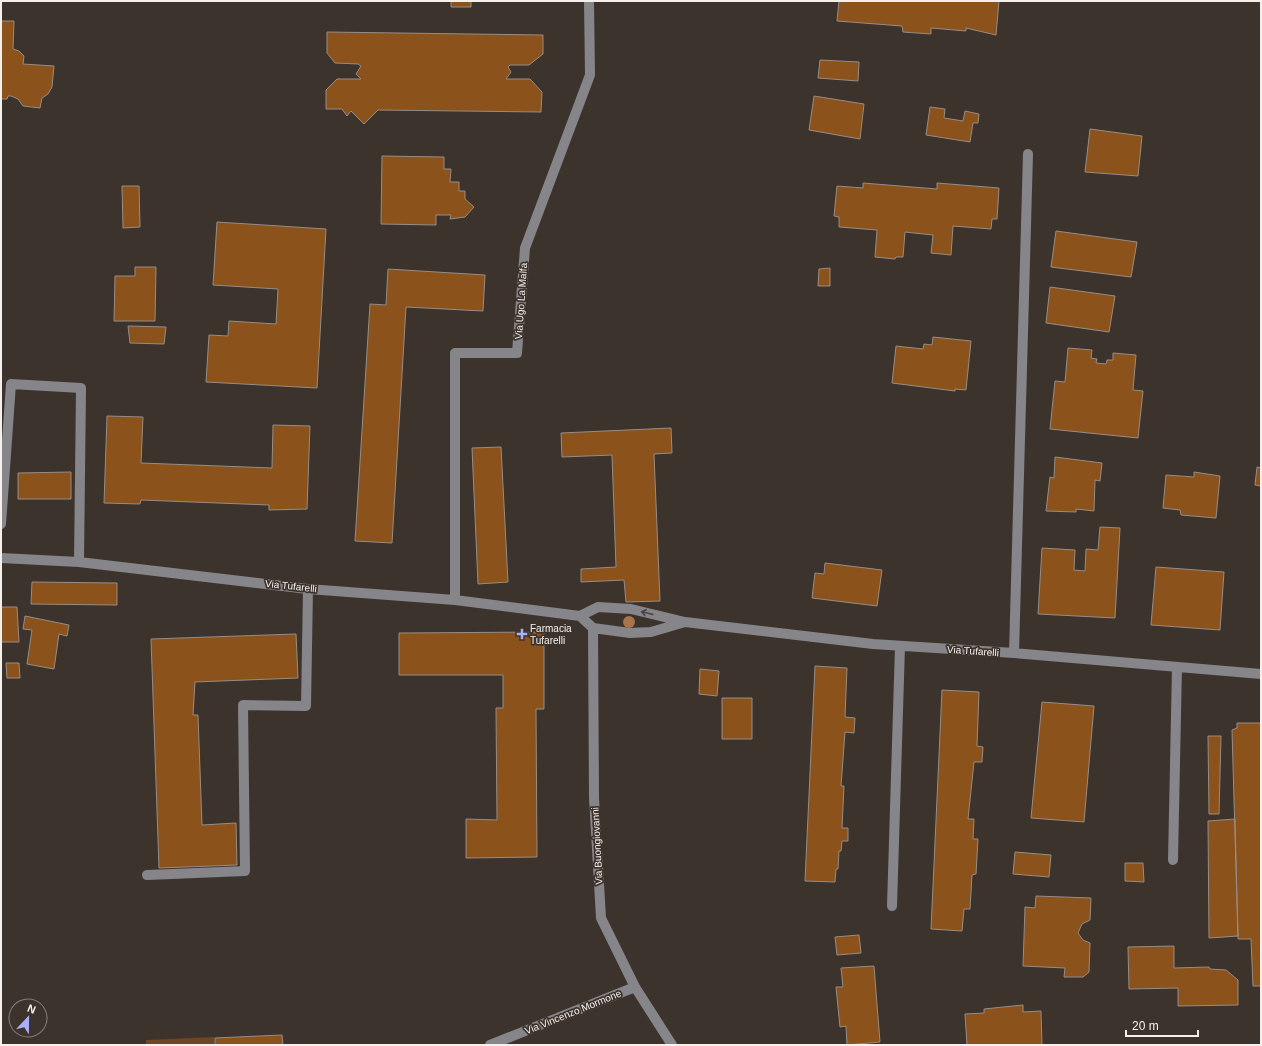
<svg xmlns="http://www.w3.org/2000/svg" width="1262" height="1046" viewBox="0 0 1262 1046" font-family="Arial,sans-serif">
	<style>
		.green { fill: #6f4522 }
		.building { fill: #8c521c; stroke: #978d85 }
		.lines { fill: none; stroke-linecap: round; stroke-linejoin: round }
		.minor { stroke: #85858a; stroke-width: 10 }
		.tree { fill: #a7744b }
		.oneway { stroke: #4b4340 }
		.poi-dot { fill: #acaffb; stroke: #3c332d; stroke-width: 1.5 }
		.labels { text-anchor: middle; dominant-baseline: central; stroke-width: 3.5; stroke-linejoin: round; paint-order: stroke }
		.street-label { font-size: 10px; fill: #f6f0ec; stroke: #3c332d }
		.poi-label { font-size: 10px; fill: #f6f0ec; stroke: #3c332d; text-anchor: start }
	</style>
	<rect width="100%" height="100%" fill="#3c332d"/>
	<path class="green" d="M214,1037V1045H146V1040Z"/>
	<path class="building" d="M451,1H471V7H451Z
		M839,1H999L996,35L966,28V31L931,28V34L903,32L902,26L837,21Z
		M1,21H14L13,49L19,51L24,56L23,64L54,66L52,87L48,94L42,98L40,108L23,106L18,99L11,96H8L7,99H1Z
		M327,32L543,35V54L529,65H510L508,67L511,72L506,79H530L542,92L541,112L378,110L364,124L351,111L347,116L342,109H326V90L337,79H361L356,74L361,66L358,64L335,63L327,53Z
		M820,60L859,62L858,81L818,78Z
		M814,96L864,104L860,139L809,130Z
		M930,107L945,109L944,118L963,121L965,111L979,114L978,123H973L970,142L926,135Z
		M1090,129L1142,136L1138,176L1085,172Z
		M382,156L444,157V169H451L450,182H459V191H465V199L474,207L465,217L450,219L451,215H436V225L381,224Z
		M863,183L937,189V183L999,188L997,219H992L991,229L953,226L951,255L931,253L933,235L905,232L903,257H896L895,259L875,257L877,230L839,227V217L834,216L837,186L863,188Z
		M122,186H139L140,227L123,228Z
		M217,222L326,229L317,388L206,382L209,335L228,336L229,321L276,324L278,289L213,285Z
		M1056,231L1137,242L1131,277L1051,267Z
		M135,267H156L155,321H114L115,276H135Z
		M830,268V286H818L819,269Z
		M388,269L485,275L483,311L406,307L392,543L355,541L370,304L386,305Z
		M1050,287L1115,296L1109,332L1046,323Z
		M128,326L166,327L164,344L130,343Z
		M933,337L971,341L966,390L955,389V391L892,383L896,346L923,349L924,344L932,345Z
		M1068,348L1092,350L1091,358L1097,359L1096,363L1106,364L1107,360H1113V353L1136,355L1133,390L1143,391L1138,438L1050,429L1055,381L1065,382Z
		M107,416L143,417L141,463L272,468L273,425L310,426L307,509L269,510V505L141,500L140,504L104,503Z
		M671,428L672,453L654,454L660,601L626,602L624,580L581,582V569L616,567L612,455L562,457L561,433Z
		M501,447L508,582L478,584L472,448Z
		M1055,457L1102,463L1100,481L1095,480L1094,511L1076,509V512L1046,511L1050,477L1054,478Z
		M1257,467L1261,468V486L1255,485Z
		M71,472V499H18V473Z
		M1194,472L1220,476L1216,518L1181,515L1180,510L1163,508L1166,475L1194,477Z
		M1100,527L1120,528L1115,618L1038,614L1042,548L1075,550L1074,570L1085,571L1086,549L1098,550Z
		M825,563L882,570L877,606L812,598L815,573L824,574Z
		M1156,567L1224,572L1220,630L1151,625Z
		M32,582L117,583V605L31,604Z
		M1,607H17L19,642H1Z
		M25,616L69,625L67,636L59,634L54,669L27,664L32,630L23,629Z
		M544,632V709H536L537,857L466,858V819L497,820L496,708H503V675H399V633Z
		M296,634L298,678L195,682L193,715H198L202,825L236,823L237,865L159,868L151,639Z
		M6,663H19L20,678H7Z
		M815,666L847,668L845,717L855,718L854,733L845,732L841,786H844L842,828H848V841H842L841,851H839L838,869H836L835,882L805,881Z
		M700,669L719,671L717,696L699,694Z
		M942,690L979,692L977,746L983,747L982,762H974L968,819H974L973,839H978L976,874L972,875L970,909H964L962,931L931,929Z
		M722,698H752V739H722Z
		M1042,702L1094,706L1084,822L1031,818Z
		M1237,723H1261V986H1253L1251,939H1238L1232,730L1237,728Z
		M1208,736H1221L1219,814H1209Z
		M1235,819L1238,936L1209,938L1208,821Z
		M1015,852L1051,855L1049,877L1013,874Z
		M1125,863H1143L1144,882L1125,881Z
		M1036,896L1091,898L1090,920L1082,924L1078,933L1083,940L1090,943L1089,972L1083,977H1064L1065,968L1023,966L1025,907L1035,908Z
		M859,935L861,953L837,955L835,937Z
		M1174,946V968L1209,967L1210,969L1226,970L1238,980V1005L1178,1006V988L1129,989L1128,947Z
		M874,966L880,1042L847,1045L846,1026L840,1027L836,987H843L841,968Z
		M1023,1005V1012L1041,1011L1042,1045H967L965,1014L984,1013V1009Z
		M282,1035L283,1045H215V1038Z"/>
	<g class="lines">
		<path class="minor" d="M1,524L11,384L81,388L79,562
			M1,558L79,562L308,589L455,600L580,616L593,628L630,633L651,632L685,622
			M455,600V353H517L525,248L590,75L589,1
			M580,616L598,607L631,609L685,622L873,644L1014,653L1261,674
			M593,628L594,798L601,918L635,987L672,1045
			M1014,653L1028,154
			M1173,860L1177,667
			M147,875L245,871L243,705L306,706L308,589
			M892,906L900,646
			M490,1045L635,987"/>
	</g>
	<circle class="tree" cx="629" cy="622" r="6"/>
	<defs><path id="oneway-shaft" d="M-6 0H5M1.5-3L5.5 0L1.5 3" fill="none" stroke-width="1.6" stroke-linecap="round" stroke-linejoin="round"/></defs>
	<use class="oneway" href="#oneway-shaft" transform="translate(647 613) rotate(-166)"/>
	<path class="poi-dot" d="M520 628h4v4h4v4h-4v4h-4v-4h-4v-4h4z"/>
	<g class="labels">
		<g class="street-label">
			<text transform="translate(521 301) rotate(-86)">Via Ugo La Malfa</text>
			<text transform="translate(291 586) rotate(6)">Via Tufarelli</text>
			<text transform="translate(973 651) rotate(4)">Via Tufarelli</text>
			<text transform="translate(597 846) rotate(-93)">Via Buongiovanni</text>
			<text transform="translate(573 1012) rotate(-22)">Via Vincenzo Mormone</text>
		</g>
		<g class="poi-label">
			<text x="530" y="628">Farmacia<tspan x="530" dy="12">Tufarelli</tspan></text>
		</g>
	</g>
	<rect width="1262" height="1046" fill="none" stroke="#f6f0ec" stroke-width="4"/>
	<g transform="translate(28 1018) rotate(22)"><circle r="19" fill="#3c332d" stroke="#867f79"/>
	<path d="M0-3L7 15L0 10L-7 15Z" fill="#acaffb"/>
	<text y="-6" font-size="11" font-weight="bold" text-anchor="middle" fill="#f6f0ec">N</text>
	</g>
	<path d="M1126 1030v6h72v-6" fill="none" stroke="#f6f0ec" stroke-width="2"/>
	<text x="1132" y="1030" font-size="12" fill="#f6f0ec" stroke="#3c332d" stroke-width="3" paint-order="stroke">20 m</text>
</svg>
